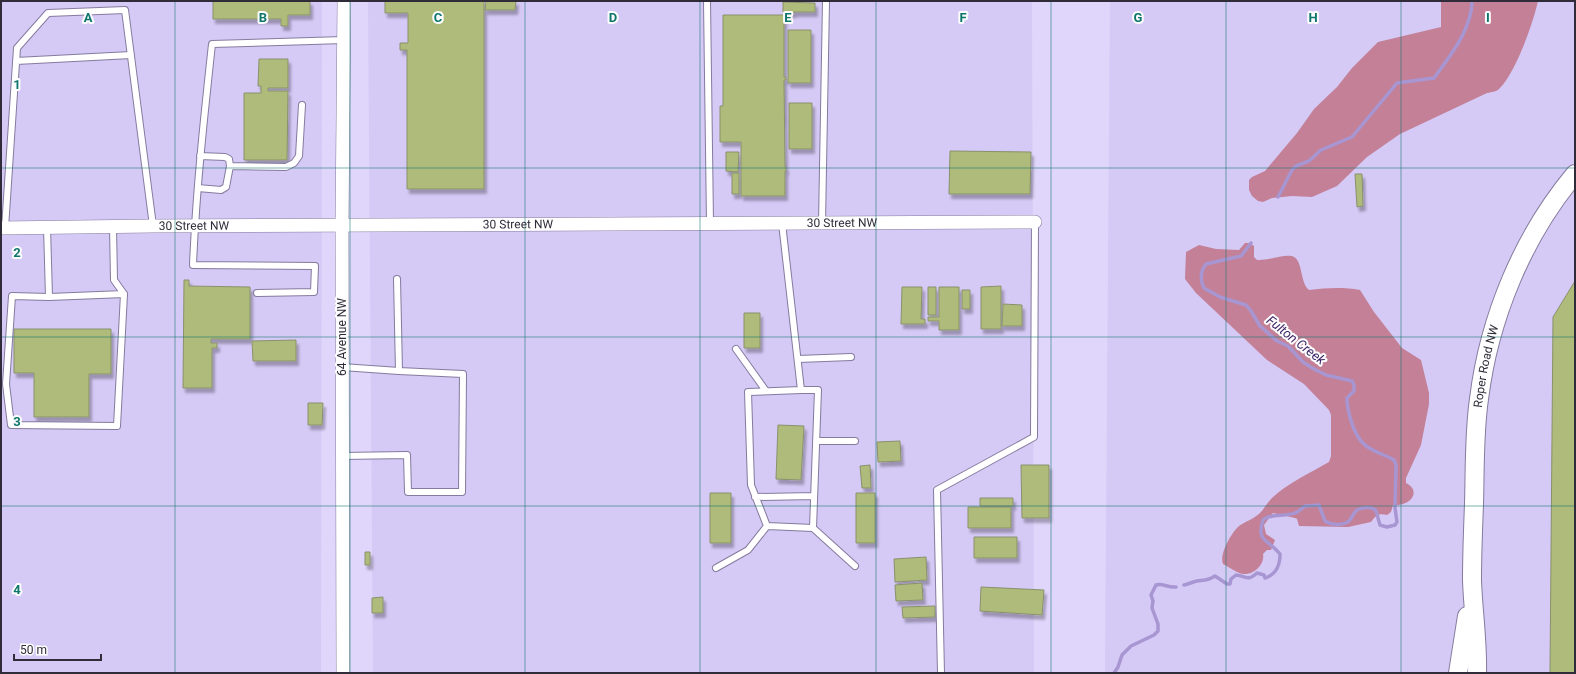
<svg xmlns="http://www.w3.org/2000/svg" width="1576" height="674" viewBox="0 0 1576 674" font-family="Roboto,sans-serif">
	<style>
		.built { fill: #d5c9f5 }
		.forest { fill: #c38097 }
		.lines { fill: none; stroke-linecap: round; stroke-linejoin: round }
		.stream { stroke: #a896d2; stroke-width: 3.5 }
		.building { fill: #aebb7a; stroke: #89916c; filter: url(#shadow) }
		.lane-casing { stroke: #857b9e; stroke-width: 8 }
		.street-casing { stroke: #857b9e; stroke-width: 14 }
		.secondary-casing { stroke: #857b9e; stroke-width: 20 }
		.lane { stroke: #fff; stroke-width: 6 }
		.street { stroke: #fff; stroke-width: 13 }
		.secondary { stroke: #fff; stroke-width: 18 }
		.grid { fill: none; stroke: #0f766e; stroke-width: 1; stroke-opacity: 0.55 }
		.labels { text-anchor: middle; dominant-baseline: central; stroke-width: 4; stroke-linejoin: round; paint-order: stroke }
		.street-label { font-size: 12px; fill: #2f2b39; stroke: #fdfdfd }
		.water-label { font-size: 13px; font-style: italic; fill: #3b1f65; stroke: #fdfdfd }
		.grid-label { font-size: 13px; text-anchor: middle; font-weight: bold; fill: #0f766e; stroke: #fdfdfd; stroke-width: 4; stroke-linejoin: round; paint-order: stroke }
	</style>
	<defs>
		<filter id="shadow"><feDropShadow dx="2.5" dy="4.5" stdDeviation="1" flood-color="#0004"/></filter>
	</defs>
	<rect width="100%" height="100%" fill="#e0d5fb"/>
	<path class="built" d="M1,1H322L321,673H1Z
		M368,1H1032L1034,673H373Z
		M1110,1H1575V673H1105Z"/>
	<path class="forest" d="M1441,1H1538C1533,24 1515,74 1499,89C1496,92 1491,92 1487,93L1400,134L1367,157L1337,186L1312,197L1292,196L1272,198L1263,202L1258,201L1252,196L1249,190V180L1252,177L1265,171L1297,133L1314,109L1337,87L1352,68L1378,42L1441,27Z
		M1245,243H1250L1254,246V257L1257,260C1268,261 1286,253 1294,257C1303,262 1300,283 1309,290C1326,288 1343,287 1360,290L1374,312L1402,348L1421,360L1429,393V404L1421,445L1406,478V483C1418,489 1415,500 1403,504C1400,505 1397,505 1393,505L1391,512L1387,515C1379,513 1376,515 1371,522L1348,527L1299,526L1297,519L1295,518L1273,513L1264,525L1266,534L1275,540L1271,550H1267L1263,554C1265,564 1254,575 1243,574C1237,573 1229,567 1223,564C1219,555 1231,533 1239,526C1246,521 1254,519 1260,513C1264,509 1267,503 1272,498C1288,483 1310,473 1329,462L1331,456V415L1329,410L1304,384L1267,360L1196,293L1185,279L1186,252L1199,245L1216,249L1239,250Z"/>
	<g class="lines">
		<path class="stream" d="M1278,197L1292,170L1296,166L1309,161L1321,150L1352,137L1397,83L1434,78C1450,56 1472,29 1472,1
			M1184,585C1189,584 1192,582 1197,581C1206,579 1205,582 1215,576L1227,584H1230L1231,579L1236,575C1247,576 1247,582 1257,573L1264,575L1265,578C1277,574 1280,565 1280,554C1268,539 1256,542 1263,520C1270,513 1285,517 1295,513C1299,512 1302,508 1305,506L1319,505L1325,521C1331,525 1343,526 1349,521C1352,518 1353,513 1357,510C1363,507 1372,506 1376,511L1380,525L1387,527L1395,525L1397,522L1395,508L1396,465L1394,460C1384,454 1372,452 1364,444C1354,436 1347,411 1347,398L1354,391V385L1352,381L1326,375L1312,368L1303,362L1288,346L1277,341L1260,326L1251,311L1246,305L1220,297L1204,288C1200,280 1200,272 1206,264L1241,256L1251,243
			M1114,673L1118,667L1122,655L1131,646L1154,635L1158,631V624L1152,608L1153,601L1151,595L1156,585C1163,583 1168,588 1176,587"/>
	</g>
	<path class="building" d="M213,1H310V15H288V26H281V19H213Z
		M385,1H484V189H407V50H400V43H408V13H385Z
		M486,1H516L515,10H485Z
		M783,2L815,3V12H794V13H787V12H783Z
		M723,15H784V77H786V80H784L785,167H786V171H785V196H741V142H720V106H723Z
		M788,30H811V83H788Z
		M259,59H288V88H268V91H288L287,160H244V93H261V86H258Z
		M789,103H812V149H789Z
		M950,151L1031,152L1030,194H949Z
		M726,152H739L738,172L726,171Z
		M732,173H739V194H732Z
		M1355,174H1362L1363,206L1357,207Z
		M184,280H189V286L250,287V339H211V343H217V348H212V388H183Z
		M1575,281V673H1550L1553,317Z
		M1001,286V329H981V287Z
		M902,287H922L921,319H925V324H901Z
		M928,287H936V315H928Z
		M939,287H959V330H939V321H928V317H939Z
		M962,290H970V309H962Z
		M1003,304L1022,305V326H1002Z
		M744,313H760V348H744Z
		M14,329H111V374H89V417H34V373H14Z
		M296,340V361H253L252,341Z
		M308,403H323L322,425H308Z
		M778,425L804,426L801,480L776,479Z
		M900,441L901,461L878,462L877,442Z
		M870,465L871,488H862L860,466Z
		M1021,465H1049V518H1022Z
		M710,493H731V543H710Z
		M856,493H875V543H856Z
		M980,498H1013V506H980Z
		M968,507H1011V528H968Z
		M974,537H1017V558H974Z
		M365,552H370V565H365Z
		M926,557L927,580L895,582L894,559Z
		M922,583L923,600L896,601L895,585Z
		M981,587L1044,590L1042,615L980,611Z
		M383,597V613H372V598Z
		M935,606V617L903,618L902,607Z"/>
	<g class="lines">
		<g class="lane-casing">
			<path id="lane" d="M707,1L710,223
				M16,61L131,55
				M200,156L225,157L229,159L230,166
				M198,188L221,190L226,187L230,166L286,167L294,163L299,156L302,105
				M822,223L826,1
				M113,226L114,280L124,294L117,426L11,425L6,384L12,296L49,297L124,294
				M47,227L49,297
				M5,228L17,48L48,13L125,10L153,226
				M257,293L314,292L315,266L193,265C196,191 204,118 212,44L344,40
				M736,349L766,391
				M798,359L851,357
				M342,367L399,371
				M801,390H818L813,528
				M816,441H855
				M342,456L407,455L408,492H462L463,374L399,371L397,279
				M755,497L814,496
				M767,526L813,528L855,566
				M716,568L748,550L767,526L751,485L748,392L801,390L782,223
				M941,673L937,490L1034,437L1035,222"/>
		</g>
		<g class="street-casing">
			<g id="street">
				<path id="s1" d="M1,228L153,226L1035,222"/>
				<path d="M343,673L342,226L344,1"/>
			</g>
		</g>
		<g class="secondary-casing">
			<g id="secondary">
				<path d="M1458,673L1467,616"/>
				<path id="s2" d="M1477,673C1478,642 1473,611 1472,580C1472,554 1473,529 1474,504C1475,469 1474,433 1479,399C1489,318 1523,236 1575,174"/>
			</g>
		</g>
		<use href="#lane" class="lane"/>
		<use href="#street" class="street"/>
		<use href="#secondary" class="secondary"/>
	</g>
	<path class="grid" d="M175,1V673M350,1V673M525,1V673M700,1V673M876,1V673M1051,1V673M1226,1V673M1401,1V673M1,168H1575M1,337H1575M1,506H1575"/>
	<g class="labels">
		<g class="street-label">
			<text stroke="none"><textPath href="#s1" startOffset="841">30 Street NW</textPath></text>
			<text stroke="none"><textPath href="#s1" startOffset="517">30 Street NW</textPath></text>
			<text stroke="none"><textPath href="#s1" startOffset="193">30 Street NW</textPath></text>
			<text transform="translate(342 337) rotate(-90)">64 Avenue NW</text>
			<text stroke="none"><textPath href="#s2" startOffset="308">Roper Road NW</textPath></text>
		</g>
		<g class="water-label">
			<text transform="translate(1296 340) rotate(38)">Fulton Creek</text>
		</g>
	</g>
	<g class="grid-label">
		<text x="88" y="22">A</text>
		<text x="263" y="22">B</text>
		<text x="438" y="22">C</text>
		<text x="613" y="22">D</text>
		<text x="788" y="22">E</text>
		<text x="963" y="22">F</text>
		<text x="1138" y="22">G</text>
		<text x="1313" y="22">H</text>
		<text x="1488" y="22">I</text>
		<text x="17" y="89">1</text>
		<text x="17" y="257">2</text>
		<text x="17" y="426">3</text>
		<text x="17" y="594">4</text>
	</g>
	<rect width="1576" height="674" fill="none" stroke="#2f2b39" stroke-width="4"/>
	<path d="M14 654v6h87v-6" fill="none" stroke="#2f2b39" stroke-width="2"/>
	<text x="20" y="654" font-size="12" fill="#2f2b39" stroke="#fdfdfd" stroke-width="3" paint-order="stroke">50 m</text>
</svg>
